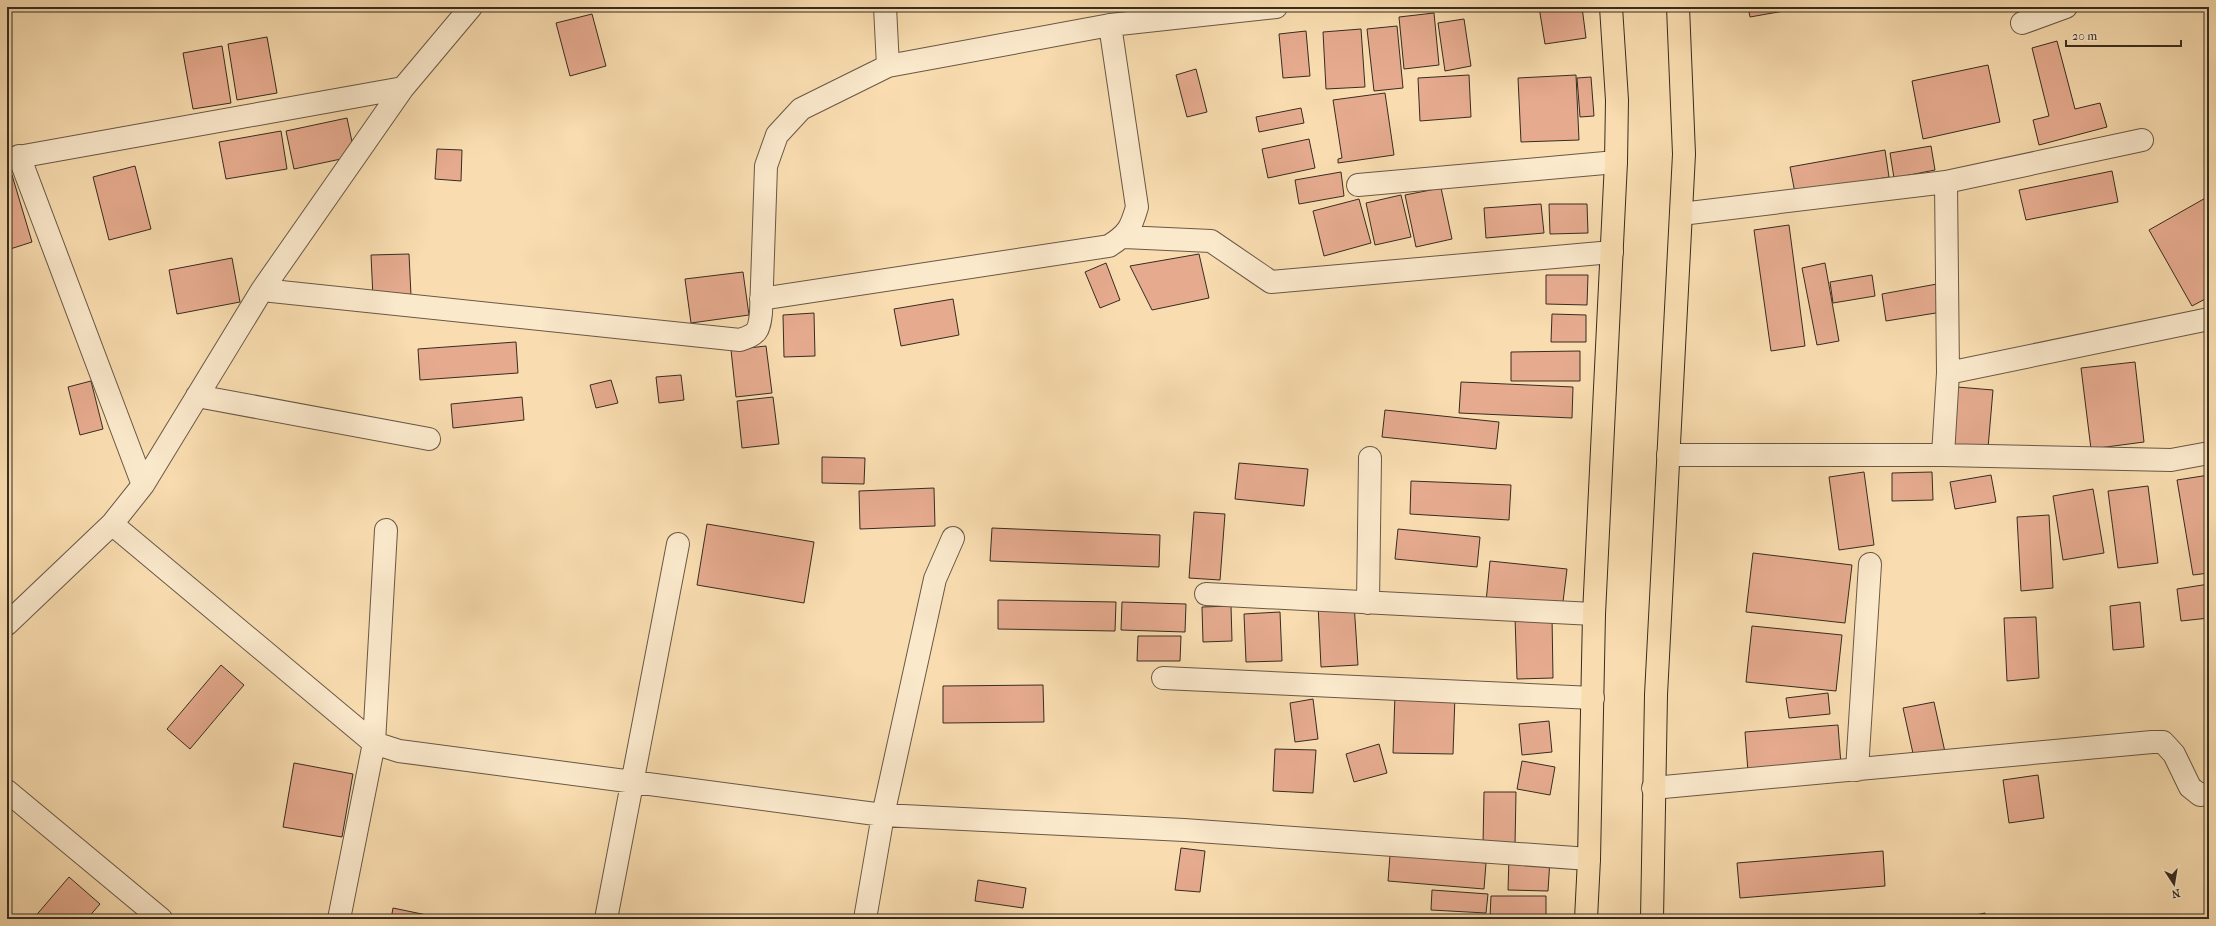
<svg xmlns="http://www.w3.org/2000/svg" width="2216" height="926" viewBox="0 0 2216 926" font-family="'IM FELL French Canon',serif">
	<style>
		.building { fill: #e6ab8f; stroke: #372c21 }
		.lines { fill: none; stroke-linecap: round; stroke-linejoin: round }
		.street-casing { stroke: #685845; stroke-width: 24 }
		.highway-casing { stroke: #372c21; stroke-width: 24 }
		.street { stroke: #fbe9cc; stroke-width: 22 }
		.highway { stroke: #f9ddb0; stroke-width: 22 }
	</style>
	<rect width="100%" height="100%" fill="#f9ddb0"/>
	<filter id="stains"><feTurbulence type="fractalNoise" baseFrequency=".005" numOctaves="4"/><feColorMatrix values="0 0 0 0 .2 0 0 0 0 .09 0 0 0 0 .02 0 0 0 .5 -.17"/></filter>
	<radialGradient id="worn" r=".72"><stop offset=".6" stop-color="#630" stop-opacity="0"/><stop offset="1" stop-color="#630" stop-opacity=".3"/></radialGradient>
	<path class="building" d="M1539,7H1582L1586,38L1545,44Z
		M1748,7H1800L1801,8L1750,17Z
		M1434,13L1439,65L1404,69L1399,17Z
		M592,14L606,66L570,76L556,23Z
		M1464,19L1471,66L1445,71L1438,23Z
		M1397,26L1403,88L1374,91L1367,29Z
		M1361,29L1365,87L1326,89L1323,32Z
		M1306,31L1310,76L1283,78L1279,34Z
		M267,37L277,93L237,100L228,44Z
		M2057,41L2075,109L2100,103L2107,127L2039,145L2033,120L2049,116L2032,48Z
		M222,46L231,103L193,109L183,53Z
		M1988,65L2000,122L1923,139L1912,81Z
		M1196,69L1207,112L1187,117L1176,75Z
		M1469,75L1471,117L1420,121L1418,78Z
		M1576,75L1579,140L1521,142L1518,78Z
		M1591,77L1594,116L1580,117L1577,78Z
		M1385,93L1394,155L1338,163V159L1342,158L1333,100Z
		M1301,108L1304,123L1259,132L1256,117Z
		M347,118L355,156L294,169L286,131Z
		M281,131L287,169L226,179L219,142Z
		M1309,139L1315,168L1268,178L1262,149Z
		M1931,146L1935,170L1894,178L1890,153Z
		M437,149L462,150L461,181L435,179Z
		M1885,150L1889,177L1795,193L1790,167Z
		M135,166L151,229L109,240L93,177Z
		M2112,171L2118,202L2026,220L2019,190Z
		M1341,172L1344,196L1299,204L1295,180Z
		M12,175L32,242L7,250V177Z
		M1441,188L1452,239L1416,247L1405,195Z
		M1401,195L1411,237L1375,245L1366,203Z
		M2209,196V297L2192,306L2149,230Z
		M1359,199L1371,243L1324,256L1313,211Z
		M1541,204L1544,233L1486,238L1484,208Z
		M1549,204H1587L1588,233L1550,234Z
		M1789,225L1805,346L1771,351L1754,230Z
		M409,254L411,296L373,298L371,255Z
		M1199,254L1209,298L1152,310L1130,266Z
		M232,258L240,302L177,314L169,270Z
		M1106,263L1120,300L1100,308L1085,272Z
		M1825,263L1839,341L1817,345L1802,268Z
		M743,272L749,315L691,323L685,279Z
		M1546,275H1588L1587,305L1546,304Z
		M1872,275L1875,296L1833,303L1830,282Z
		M1937,284L1942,312L1886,321L1882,294Z
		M953,299L959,335L901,346L894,309Z
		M814,313L815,356L784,357L783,315Z
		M1552,314L1586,315V342H1551Z
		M516,342L518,373L420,380L418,349Z
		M766,346L772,393L736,397L731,350Z
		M1580,351V381H1511V352Z
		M2135,362L2144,442L2091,449L2081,368Z
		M681,375L684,400L659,403L656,377Z
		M611,380L618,403L596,408L590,385Z
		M91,381L103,429L80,435L68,387Z
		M1461,382L1573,387L1572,418L1459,413Z
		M1957,387L1993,390L1988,448L1952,444Z
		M522,397L524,420L453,428L451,404Z
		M773,397L779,444L742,448L737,401Z
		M1385,410L1499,422L1496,449L1382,437Z
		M822,457L865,458L864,484L822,483Z
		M1239,463L1308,469L1304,506L1235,499Z
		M1864,472L1874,545L1839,550L1829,477Z
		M1932,472L1933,500L1892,501V473Z
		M1991,475L1996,502L1955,509L1950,482Z
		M2209,475V573L2193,575L2177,480Z
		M1411,481L1511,485L1509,520L1410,514Z
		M2148,486L2158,563L2118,568L2108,491Z
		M934,488L935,526L860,529L859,491Z
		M2093,489L2104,553L2063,560L2053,496Z
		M1194,512L1225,514L1220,580L1189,578Z
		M2049,515L2053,588L2021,591L2017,517Z
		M707,524L814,542L804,603L697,585Z
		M992,528L1160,535L1159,567L990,561Z
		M1398,529L1480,537L1477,567L1395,559Z
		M1753,553L1852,565L1845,623L1746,612Z
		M1490,561L1567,569L1562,610L1486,602Z
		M2209,584V618L2181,621L2177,589Z
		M998,600L1116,602L1115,631L998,629Z
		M1122,602L1186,604L1185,632L1121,630Z
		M2140,602L2144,647L2113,650L2110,606Z
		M1354,603L1358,665L1321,667L1318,604Z
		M1231,606L1232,641L1203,642L1202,607Z
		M1280,612L1282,661L1246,662L1244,614Z
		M1552,616L1553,678L1517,679L1515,617Z
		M2036,617L2039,678L2007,681L2004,618Z
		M1752,626L1842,635L1836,691L1746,682Z
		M1138,636H1181L1180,661H1137Z
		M221,665L244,685L190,749L167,729Z
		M1043,685L1044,722L943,723V686Z
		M1828,693L1830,714L1789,718L1786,698Z
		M1395,694L1455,695L1453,754L1393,753Z
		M1313,699L1318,739L1295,742L1290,703Z
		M1934,702L1945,752L1914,758L1903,708Z
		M1549,721L1552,752L1522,755L1519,724Z
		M1838,725L1841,765L1748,772L1745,732Z
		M1379,744L1387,773L1354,782L1346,754Z
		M1275,749L1316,750L1313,793L1273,791Z
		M1522,761L1555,767L1550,795L1517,789Z
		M294,763L353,774L342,837L283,827Z
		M2038,775L2044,818L2009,823L2003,780Z
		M1484,792H1516L1515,845H1483Z
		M1181,848L1205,851L1200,892L1175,890Z
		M1883,851L1885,886L1740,898L1737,863Z
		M1390,855L1486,863L1484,889L1388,881Z
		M1509,857L1550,859L1548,891L1508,890Z
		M69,877L100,904L87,919H33Z
		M978,880L1026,888L1023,908L975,901Z
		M1432,890L1488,894L1486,913L1431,910Z
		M1491,896H1546V918L1490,917Z
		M393,908L446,919H391Z
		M1985,913L1986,919H1955Z
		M1082,917H1123V919H1082Z"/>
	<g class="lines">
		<g class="street-casing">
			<path id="street" d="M2022,23L2066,7
				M888,66L1110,25L1276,7
				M19,156L143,485
				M7,159L403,88
				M1358,185L1616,162
				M1681,214L1946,182
				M1124,237L1211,241L1271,282L1612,252
				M262,290L740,340C757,334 759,332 761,313L766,166L777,135L801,109L888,66L885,7
				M761,299L1109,246C1128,234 1131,228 1137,207L1110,25
				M1948,373L2209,319
				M197,396L429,439
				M1668,455H1943L2171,460L2209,453
				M1943,455L1948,373L1946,182L2142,140
				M112,524L374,743L399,751L883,815L1184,830L1589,859
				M1206,594L1594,614
				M1368,603L1370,458
				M7,624L112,524L143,485L262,290L403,88L471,7
				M1163,678L1593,698
				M1857,770L1870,564
				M1653,788L2152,742H2163L2174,754L2190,787L2200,795L2209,794
				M7,791L161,919
				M339,919L374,743L386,530
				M606,919L678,544
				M865,919L883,815L935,579L953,538"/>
		</g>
		<g class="highway-casing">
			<path id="highway" d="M1586,919L1589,859L1594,614L1616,162L1617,100L1611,7
				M1652,919L1656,695L1684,154L1678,7"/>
		</g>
		<use href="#street" class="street"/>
		<use href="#highway" class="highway"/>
	</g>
	<rect width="2216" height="926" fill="none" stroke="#f9ddb0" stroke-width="24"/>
	<rect x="8" y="8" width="2200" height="910" fill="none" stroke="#372c21" stroke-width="2"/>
	<rect x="12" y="12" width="2192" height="902" fill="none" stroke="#372c21"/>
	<g transform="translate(2174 884) rotate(168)" stroke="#fbe9cc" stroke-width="3" paint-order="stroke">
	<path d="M0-3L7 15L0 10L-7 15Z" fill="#372c21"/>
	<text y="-6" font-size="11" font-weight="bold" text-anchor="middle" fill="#372c21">N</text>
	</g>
	<path d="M2066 40v6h115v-6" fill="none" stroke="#372c21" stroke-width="2"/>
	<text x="2072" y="40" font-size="12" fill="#372c21" stroke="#fbe9cc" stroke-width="3" paint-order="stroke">20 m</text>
	<rect width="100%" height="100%" filter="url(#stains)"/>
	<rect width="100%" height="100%" fill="url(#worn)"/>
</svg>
